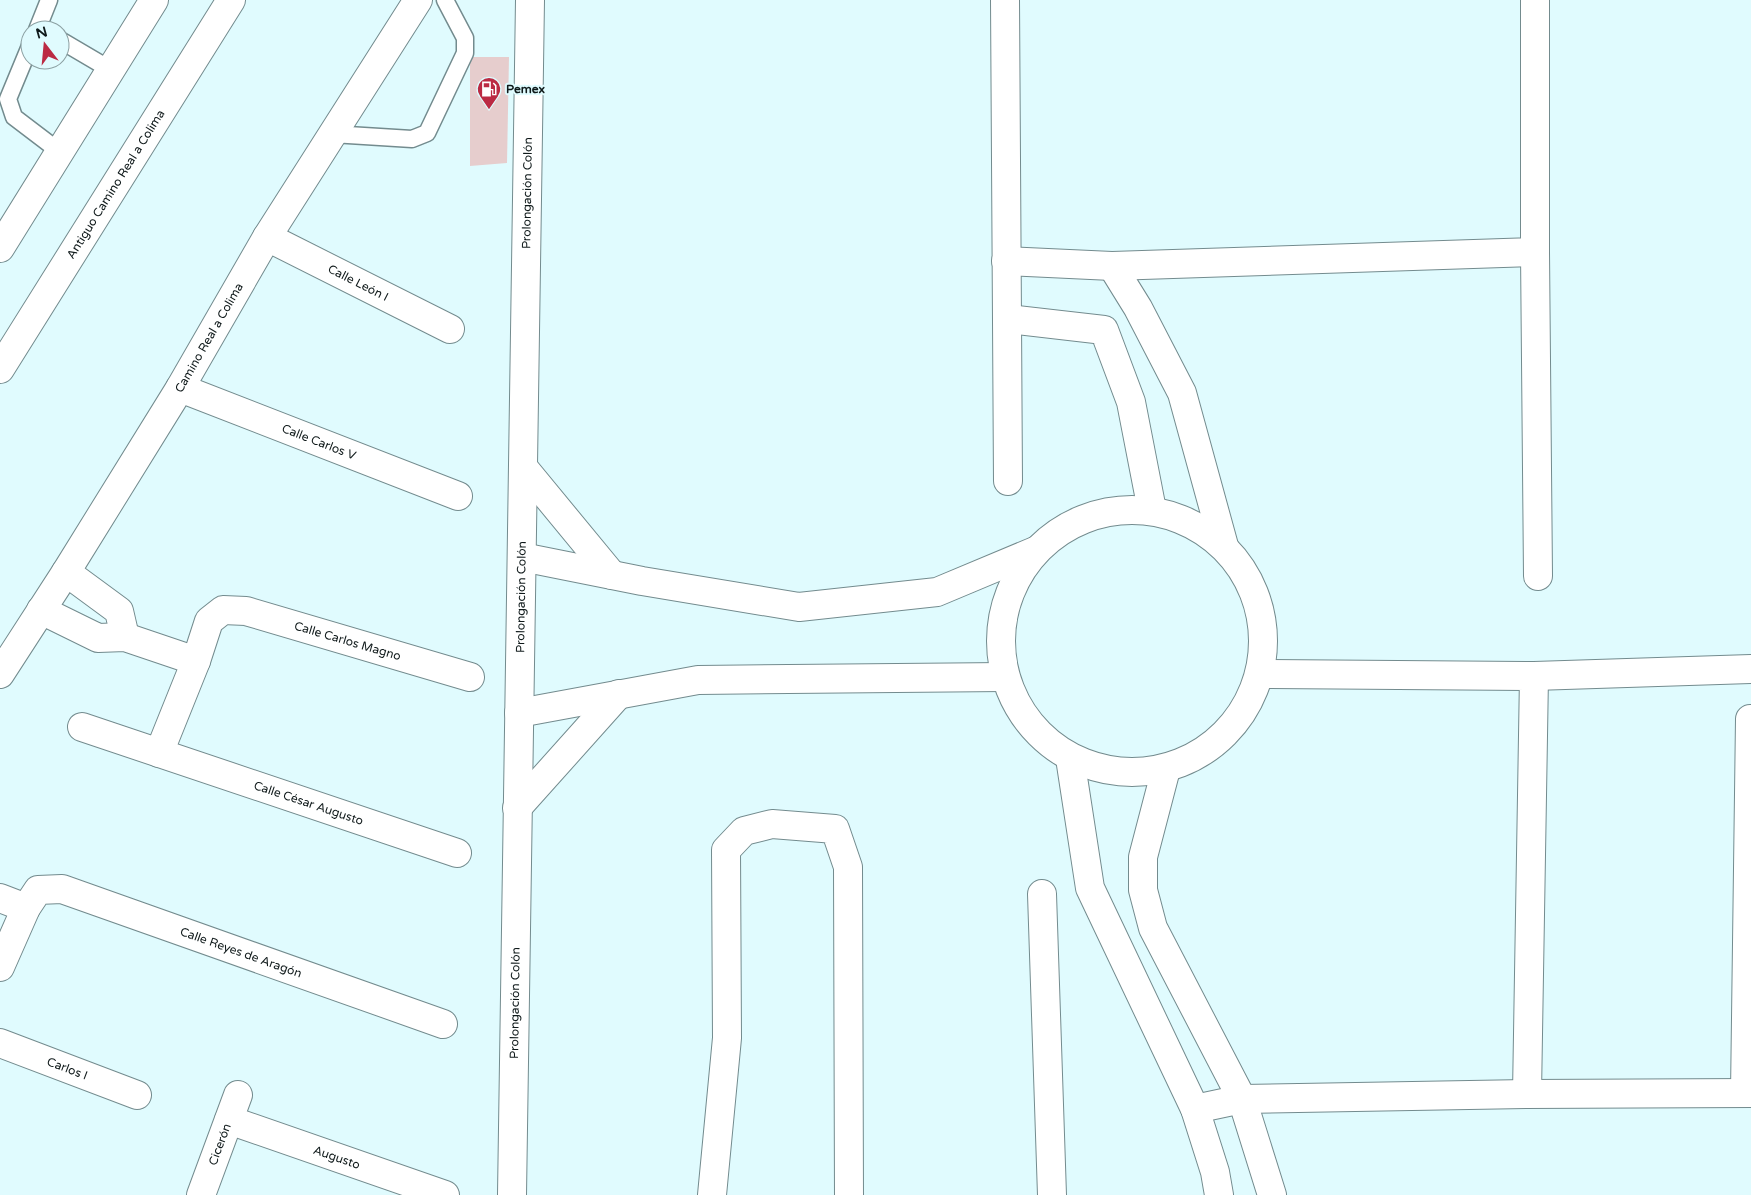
<svg xmlns="http://www.w3.org/2000/svg" width="1751" height="1195" viewBox="0 0 1751 1195" font-family="'Varela Round',sans-serif">
	<style>
		.building { fill: #e6cdcd }
		.lines { fill: none; stroke-linecap: round; stroke-linejoin: round }
		.lane-casing { stroke: #738b8e; stroke-width: 19 }
		.street-casing { stroke: #738b8e; stroke-width: 30 }
		.secondary-casing { stroke: #738b8e; stroke-width: 30 }
		.primary-casing { stroke: #738b8e; stroke-width: 30 }
		.lane { stroke: #fff; stroke-width: 16 }
		.street { stroke: #fff; stroke-width: 28 }
		.secondary { stroke: #fff; stroke-width: 28 }
		.primary { stroke: #fff; stroke-width: 28 }
		.labels { text-anchor: middle; dominant-baseline: central; stroke-width: 4; stroke-linejoin: round; paint-order: stroke }
		.poi-label { font-size: 12px; font-weight: bold; fill: #0f191a; stroke: #e0fbfe; text-anchor: start }
		.street-label { font-size: 12px; fill: #0f191a; stroke: #e0fbfe }
	</style>
	<rect width="100%" height="100%" fill="#e0fbfe"/>
	<path class="building" d="M470,57H509L507,163L470,166Z"/>
	<g class="lines">
		<g class="lane-casing">
			<path id="lane" d="M37,30L49,0
				M60,40L111,70
				M30,46L8,99L14,117L60,152
				M332,134L412,139L427,133L465,53V38L445,0"/>
		</g>
		<g class="street-casing">
			<g id="street">
				<path d="M1005,0L1008,481"/>
				<path id="s1" d="M267,237L450,329"/>
				<path d="M1535,252L1538,576"/>
				<path d="M1006,261L1112,266L1535,252V0"/>
				<path d="M1112,266L1138,308L1182,393L1224,546"/>
				<path d="M1008,319L1104,330L1131,402L1152,510"/>
				<path id="s2" d="M180,388L458,496"/>
				<circle cx="1132" cy="641" r="131"/>
				<path d="M522,557L642,581L799,607L937,592L1035,551"/>
				<path d="M66,572L119,611L125,637"/>
				<path d="M41,610L98,638L125,637L196,661"/>
				<path id="s3" d="M0,674L66,572L180,388L267,237L418,0"/>
				<path d="M1260,674L1534,676L1527,1094"/>
				<path d="M1534,676L1751,669"/>
				<path d="M519,713L698,680L1004,677"/>
				<path id="s4" d="M82,727L457,853"/>
				<path id="s5" d="M159,753L196,661L209,621L223,610L246,611L470,677"/>
				<path d="M1070,758L1090,888L1195,1109L1215,1172L1219,1195"/>
				<path d="M1166,769L1143,857V890L1153,928L1242,1099L1272,1195"/>
				<path d="M1042,894L1052,1195"/>
				<path d="M0,898L26,908"/>
				<path id="s6" d="M0,967L26,908L38,890L62,889L443,1024"/>
				<path id="s7" d="M0,1043L137,1095"/>
				<path d="M1745,1093L1750,719"/>
				<path d="M1195,1109L1242,1099L1527,1094L1751,1093"/>
				<path id="s8" d="M229,1120L445,1195"/>
				<path id="s9" d="M201,1195L238,1095"/>
				<path d="M712,1195L727,1038L726,850L744,831L772,824L835,829L848,867L849,1195"/>
			</g>
		</g>
		<g class="secondary-casing">
			<g id="secondary">
				<path d="M523,467L612,575"/>
				<path d="M517,808L619,694"/>
				<path id="s10" d="M512,1195L530,0"/>
			</g>
		</g>
		<g class="primary-casing">
			<g id="primary">
				<path d="M0,248L154,0"/>
				<path id="s11" d="M0,369L231,0"/>
			</g>
		</g>
		<use href="#lane" class="lane"/>
		<use href="#street" class="street"/>
		<use href="#secondary" class="secondary"/>
		<use href="#primary" class="primary"/>
	</g>
	<defs>
		<g id="fuel-pin" transform="scale(1.25)"><path d="M0 17L-7.5 6A9.5 9.5 0 1 1 7.5 6Z" fill="#bb2a43" stroke="#e0fbfe"/><path d="M-5.5-6h7V0h2V4h1.3V-2.5L3-4.5l.8-.8L6-3V5H2.5V1h-1V6h-7ZM-4.2-4.7v3.2H.2V-4.7Z" fill="#fff"/></g>
	</defs>
	<g fill-rule="evenodd">
		<use href="#fuel-pin" x="489" y="89"/>
	</g>
	<g class="labels">
		<g class="poi-label">
			<text x="506" y="89">Pemex</text>
		</g>
		<g class="street-label">
			<text stroke="none"><textPath href="#s11" startOffset="218">Antiguo Camino Real a Colima</textPath></text>
			<text stroke="none"><textPath href="#s10" startOffset="1002">Prolongación Colón</textPath></text>
			<text stroke="none"><textPath href="#s1" startOffset="102">Calle León I</textPath></text>
			<text stroke="none"><textPath href="#s3" startOffset="396">Camino Real a Colima</textPath></text>
			<text stroke="none"><textPath href="#s2" startOffset="149">Calle Carlos V</textPath></text>
			<text stroke="none"><textPath href="#s10" startOffset="598">Prolongación Colón</textPath></text>
			<text stroke="none"><textPath href="#s5" startOffset="288">Calle Carlos Magno</textPath></text>
			<text stroke="none"><textPath href="#s4" startOffset="239">Calle César Augusto</textPath></text>
			<text stroke="none"><textPath href="#s6" startOffset="300">Calle Reyes de Aragón</textPath></text>
			<text stroke="none"><textPath href="#s10" startOffset="192">Prolongación Colón</textPath></text>
			<text stroke="none"><textPath href="#s7" startOffset="72">Carlos I</textPath></text>
			<text stroke="none"><textPath href="#s9" startOffset="54">Cicerón</textPath></text>
			<text stroke="none"><textPath href="#s8" startOffset="114">Augusto</textPath></text>
		</g>
	</g>
	<g transform="translate(45 45) rotate(344)"><circle r="24" fill="#e0fbfe" stroke="#8ca1a3"/>
	<path d="M0-4L9 19L0 12L-9 19Z" fill="#bb2a43"/>
	<text y="-8" font-size="14" font-weight="bold" text-anchor="middle" fill="#0f191a">N</text>
	</g>
</svg>
